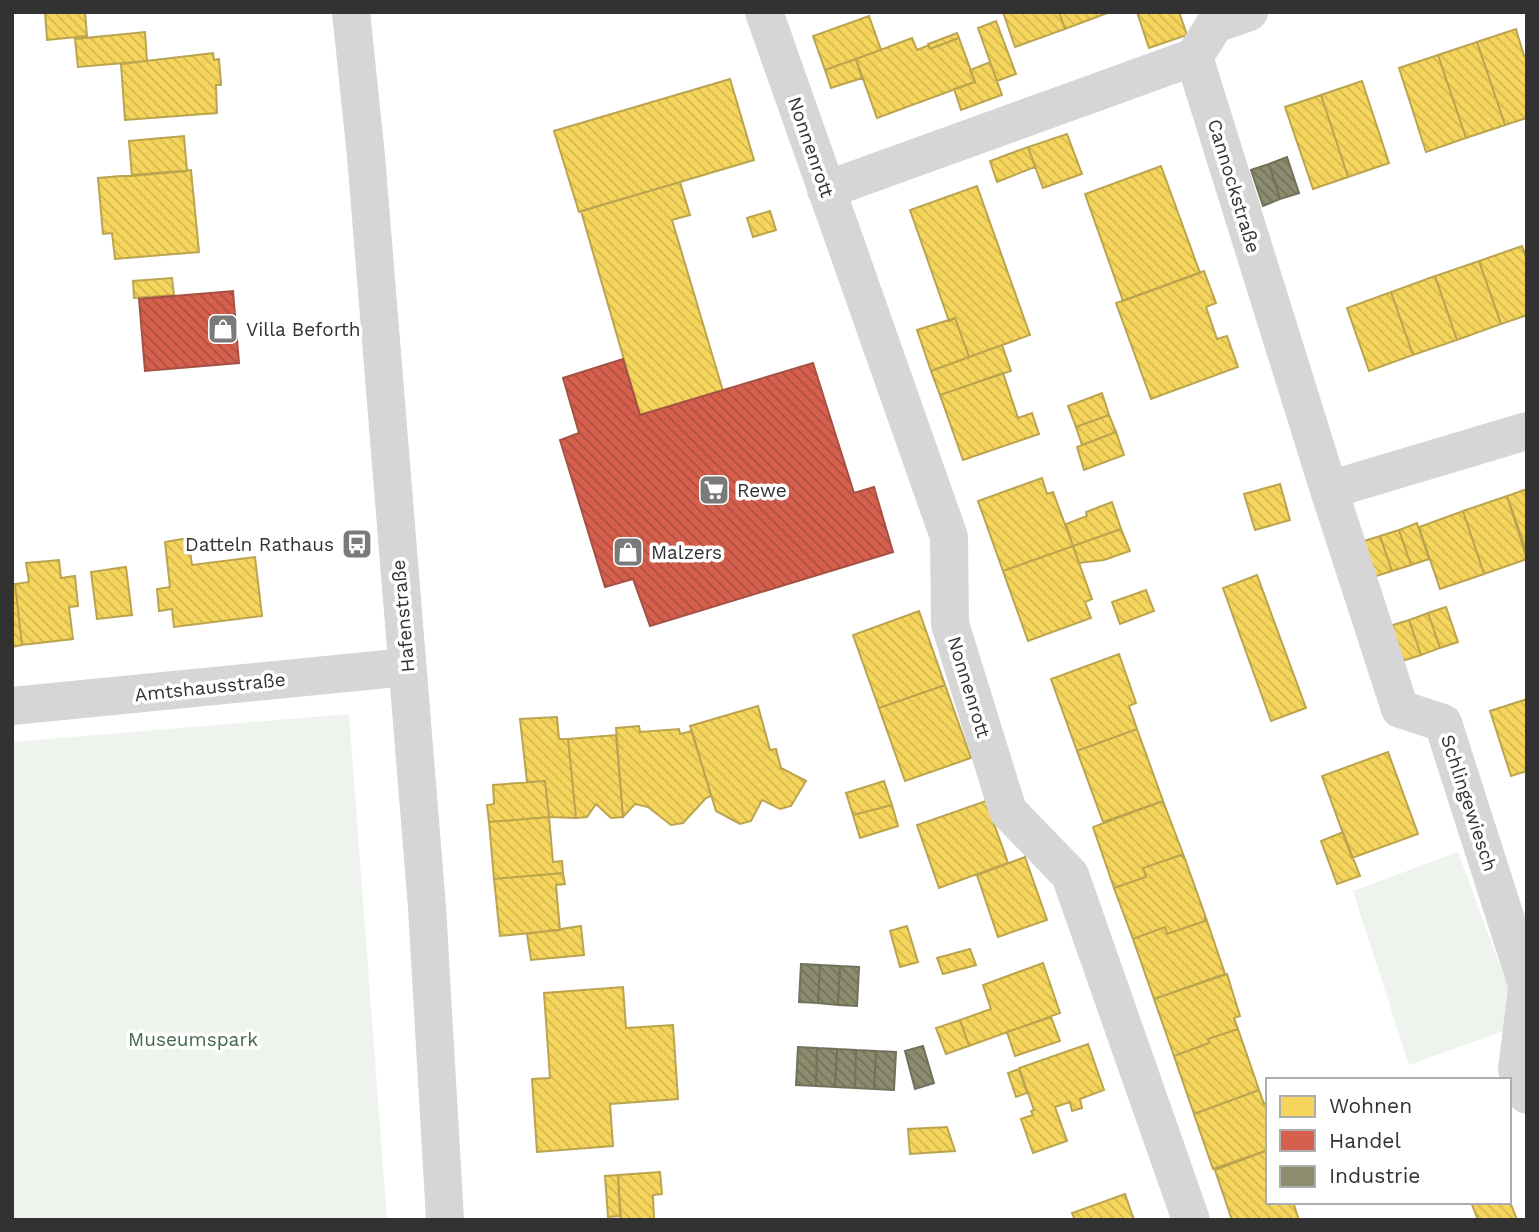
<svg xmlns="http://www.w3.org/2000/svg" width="1539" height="1232" viewBox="0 0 1539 1232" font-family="'Work Sans',sans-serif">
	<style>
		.green { fill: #eef3ee }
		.homes { fill: url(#homes-back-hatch); stroke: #bba44f; stroke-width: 2 }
		.shops { fill: url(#shops-back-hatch); stroke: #a55245; stroke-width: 2 }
		.industry { fill: url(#industry-back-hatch); stroke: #71715c; stroke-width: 2 }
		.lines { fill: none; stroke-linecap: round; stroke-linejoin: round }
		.minor { stroke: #d6d6d6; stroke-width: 38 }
		.labels { text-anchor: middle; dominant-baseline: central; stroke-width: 7; stroke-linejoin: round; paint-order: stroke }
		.street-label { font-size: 19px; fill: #323232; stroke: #fff }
		.poi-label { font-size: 19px; fill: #323232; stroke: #fff; text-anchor: start }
		.park-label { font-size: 19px; fill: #44694b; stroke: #fff }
	</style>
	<defs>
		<pattern id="homes-back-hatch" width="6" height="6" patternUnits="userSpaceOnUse" patternTransform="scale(1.75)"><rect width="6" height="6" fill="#f6d55c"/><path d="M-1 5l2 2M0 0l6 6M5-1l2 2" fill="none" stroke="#d3b750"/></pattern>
		<pattern id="shops-back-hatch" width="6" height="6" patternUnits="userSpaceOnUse" patternTransform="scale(1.75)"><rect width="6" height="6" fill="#d6604d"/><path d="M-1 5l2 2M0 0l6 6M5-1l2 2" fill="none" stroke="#ae5041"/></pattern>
		<pattern id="industry-back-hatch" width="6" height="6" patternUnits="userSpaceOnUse" patternTransform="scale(1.75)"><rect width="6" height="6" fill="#8c8c6e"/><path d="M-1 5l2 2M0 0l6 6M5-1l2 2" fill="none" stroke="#73735b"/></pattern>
	</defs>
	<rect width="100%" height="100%" fill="#fff"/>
	<path class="green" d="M349,714L387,1220H12V742Z
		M1458,852L1508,987L1509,1029L1409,1065L1353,891Z"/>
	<path class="homes" d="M45,12H85L87,36L47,40Z
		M1003,12H1059L1065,29L1015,47Z
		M1059,12H1110L1065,29Z
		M1137,12H1179L1187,35L1149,48Z
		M869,16L881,50L825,70L813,36Z
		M996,21L1016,74L997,81L978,28Z
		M1516,29L1524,56L1527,55V118L1505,125L1477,42Z
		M145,32L147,61L78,67L75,39Z
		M957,33L959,38L930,49L929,46L928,44Z
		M912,38L917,50L929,45L930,49L959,38L975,82L877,118L856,59Z
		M1477,42L1505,125L1466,138L1438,55Z
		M213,53L214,60L219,59L221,85H216L217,113L125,120L121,64Z
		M1438,55L1466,138L1426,152L1399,68Z
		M856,59L862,78L831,88L825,70Z
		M990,62L1002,95L961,110L954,89L975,82L970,70Z
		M730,79L754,160L579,212L554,131Z
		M1362,81L1389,163L1348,177L1321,95Z
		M1321,95L1348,177L1313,189L1285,107Z
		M1067,134L1082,174L1043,188L1028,147Z
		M184,136L187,171L132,176L129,141Z
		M1028,147L1035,167L997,182L990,161Z
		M1161,166L1200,273L1123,301L1085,194Z
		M191,170L199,252L115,259L112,233L103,234L98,178Z
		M680,182L690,215L672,220L723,391L640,415L581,211Z
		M977,186L1030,335L969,357L955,318L949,321L910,210Z
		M770,211L776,230L753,237L747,218Z
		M1522,246L1527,259V315L1501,324L1479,261Z
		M1479,261L1501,324L1457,340L1435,276Z
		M1204,271L1216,303L1206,307L1217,339L1227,336L1238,367L1151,399L1116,303Z
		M1435,276L1457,340L1413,355L1391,292Z
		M172,278L174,295L134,298L133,281Z
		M1391,292L1413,355L1369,371L1347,308Z
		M955,318L969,357L931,371L917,330Z
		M1002,345L1011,371L940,395L931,371Z
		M1003,373L1018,418L1032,413L1039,434L963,460L940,395Z
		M1102,393L1109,415L1076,427L1068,406Z
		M1109,415L1116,432L1082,445L1076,427Z
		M1116,432L1124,455L1084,470L1077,447Z
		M1042,478L1047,494L1053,492L1073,546L1003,571L978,501Z
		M1280,484L1290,520L1255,530L1244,494Z
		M1527,489V553L1507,496Z
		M1507,496L1527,559L1484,574L1463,511Z
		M1112,502L1121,529L1073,546L1066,524L1087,516L1086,512Z
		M1463,511L1484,574L1440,589L1419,527Z
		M1417,523L1429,559L1411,565L1399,530Z
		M1121,529L1130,551L1104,560L1079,563L1073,546Z
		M1399,530L1411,565L1392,571L1380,536Z
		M1380,536L1392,571L1373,577L1361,542Z
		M188,538L192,565L255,557L262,616L174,627L172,609L159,611L157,589L170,587L165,542Z
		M1073,546L1092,599L1085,602L1091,618L1028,641L1003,571Z
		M59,560L61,578L75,576L78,606L69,607L73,639L22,645L15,584L29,582L26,563Z
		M126,567L132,615L97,619L91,572Z
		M1257,575L1306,708L1271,721L1223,588Z
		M12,584H15L22,645L12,647Z
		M1146,590L1154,611L1120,624L1112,602Z
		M1446,607L1458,642L1440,648L1428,613Z
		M919,611L945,685L879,708L853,635Z
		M1428,613L1440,648L1421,655L1409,620Z
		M1409,620L1421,655L1402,661L1390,626Z
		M1119,654L1136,703L1129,706L1137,729L1077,751L1051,679Z
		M945,685L971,758L905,781L879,708Z
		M1527,699V771L1511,776L1490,711Z
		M758,706L770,750L776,749L781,768L806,781L791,806L780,809L762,800L751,821L740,824L716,811L690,726Z
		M557,717L559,739H568L576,818L549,817L545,781L527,782L520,719Z
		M639,726L640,732L679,729L680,734L692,731L711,796L706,798L683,823L671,825L648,807L635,804L623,817L616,728Z
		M1137,729L1163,801L1103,822L1077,751Z
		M616,735L623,817L611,818L596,804L587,817L576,818L568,739Z
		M1388,752L1418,834L1352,858L1322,776Z
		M545,781L549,817L489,822L487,805L494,804L493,785Z
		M884,781L892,805L853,815L846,793Z
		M986,801L1008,863L939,888L917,825Z
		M1163,801L1185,859L1181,855L1143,868L1146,877L1114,888L1093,827Z
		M892,805L898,826L860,838L853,815Z
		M549,817L553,862L562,861L563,873L494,879L489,822Z
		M1343,832L1360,876L1337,884L1321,841Z
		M1181,855L1185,859L1205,915V921L1167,934L1165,927L1133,939L1114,888L1146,877L1143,868Z
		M1025,857L1047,920L998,937L977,875Z
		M563,873L565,884L556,885L560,930L500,936L494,879Z
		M1205,915L1225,974L1154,999L1133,939L1165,927L1167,934L1205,921Z
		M581,926L584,955L531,960L527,934Z
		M907,926L918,962L900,967L890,931Z
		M970,949L976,965L943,974L937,958Z
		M1043,963L1060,1013L969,1046L960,1020L991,1009L983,985Z
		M1227,974L1240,1016L1234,1018L1238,1029L1208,1039L1209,1043L1174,1056L1154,999Z
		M623,987L626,1028L673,1025L678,1099L610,1104L613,1146L537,1152L532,1079L550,1078L544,993Z
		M1051,1017L1060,1041L1015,1056L1007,1032Z
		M960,1020L969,1046L946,1054L936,1028Z
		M1238,1029L1259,1090L1194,1114L1174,1056L1209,1043L1208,1039Z
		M1088,1044L1104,1090L1080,1099L1082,1108L1072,1111L1070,1102L1055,1107L1067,1141L1033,1153L1021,1119L1033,1115L1031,1111L1034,1110L1019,1068Z
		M1019,1069L1027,1093L1016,1097L1008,1073Z
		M1259,1090L1264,1104L1268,1102V1150L1213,1169L1194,1114Z
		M947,1127L955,1151L910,1154L908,1129Z
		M1268,1150V1202H1293L1299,1220H1232L1215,1170Z
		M660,1172L662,1194L653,1195L654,1220H621L618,1175Z
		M618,1175L620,1216L608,1217L605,1176Z
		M1125,1194L1134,1220H1075L1072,1213Z
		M1509,1199L1517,1220H1478L1471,1202H1509Z"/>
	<path class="shops" d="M233,291L239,363L145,371L139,299Z
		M623,359L640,415L813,363L854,493L874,487L893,552L650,626L633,579L605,587L560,440L579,433L563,378Z"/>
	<path class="industry" d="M1287,157L1299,193L1280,199L1269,164Z
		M1269,164L1280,199L1263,206L1251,170Z
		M801,964L820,965L818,1003L799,1002Z
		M820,965L840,966L838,1005L818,1003Z
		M840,966L859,967L857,1006L838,1005Z
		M923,1046L934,1083L915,1089L905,1051Z
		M798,1047L817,1048L816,1086L796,1085Z
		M817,1048L837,1049L835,1087L816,1086Z
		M837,1049L856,1050L855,1088L835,1087Z
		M856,1050L876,1051L874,1089L855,1088Z
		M876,1051L896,1052L894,1090L874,1089Z"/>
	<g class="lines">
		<path class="minor" d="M351,12L366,156L427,907L445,1220
			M764,12L949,537L950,624L1008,811L1070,875L1191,1220
			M1194,57L1215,24L1249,12
			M826,190L1194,57L1329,490L1400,709L1443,723L1527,985
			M1329,490L1527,431
			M12,706L407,667
			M1527,989L1517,1069L1527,1095"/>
	</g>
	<defs>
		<g id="shop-square" transform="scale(1.575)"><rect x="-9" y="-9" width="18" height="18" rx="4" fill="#7a7a7a" stroke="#fff"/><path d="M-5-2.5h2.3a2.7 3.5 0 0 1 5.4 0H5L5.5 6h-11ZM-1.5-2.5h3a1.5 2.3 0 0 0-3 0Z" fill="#fff"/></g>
		<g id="supermarket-square" transform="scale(1.575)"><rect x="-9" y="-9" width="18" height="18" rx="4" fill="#7a7a7a" stroke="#fff"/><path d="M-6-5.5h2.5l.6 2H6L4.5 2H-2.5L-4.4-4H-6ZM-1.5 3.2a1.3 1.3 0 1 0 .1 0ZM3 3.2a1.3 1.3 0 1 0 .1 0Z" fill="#fff"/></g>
		<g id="bus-square" transform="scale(1.575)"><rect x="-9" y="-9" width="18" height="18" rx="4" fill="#7a7a7a" stroke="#fff"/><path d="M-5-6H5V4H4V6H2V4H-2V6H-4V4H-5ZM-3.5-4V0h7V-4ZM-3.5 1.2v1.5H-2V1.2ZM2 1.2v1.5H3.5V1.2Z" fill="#fff"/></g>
	</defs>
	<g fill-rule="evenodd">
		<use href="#shop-square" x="223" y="329"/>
		<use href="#supermarket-square" x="714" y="490"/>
		<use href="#bus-square" x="357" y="544"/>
		<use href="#shop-square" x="628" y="552"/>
	</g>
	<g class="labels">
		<g class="street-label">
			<text transform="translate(811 147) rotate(71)">Nonnenrott</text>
			<text transform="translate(1234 186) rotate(73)">Cannockstraße</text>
			<text transform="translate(403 616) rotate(-95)">Hafenstraße</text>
			<text transform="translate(210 687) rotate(-6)">Amtshausstraße</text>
			<text transform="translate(969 687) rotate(73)">Nonnenrott</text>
			<text transform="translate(1469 803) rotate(72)">Schlingewiesch</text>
		</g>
		<g class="poi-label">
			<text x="246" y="329">Villa Beforth</text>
			<text x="737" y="490">Rewe</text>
			<text x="334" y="544" text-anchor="end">Datteln Rathaus</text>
			<text x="651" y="552">Malzers</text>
		</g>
		<g class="park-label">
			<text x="193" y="1039">Museumspark</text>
		</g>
	</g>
	<rect width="1539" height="1232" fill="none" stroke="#323232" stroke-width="28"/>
	<rect x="1266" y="1078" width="245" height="126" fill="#ffffff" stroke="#adadad" stroke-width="2"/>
	<rect x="1280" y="1096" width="35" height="21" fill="#f6d55c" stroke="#adadad" stroke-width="2"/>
	<text x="1329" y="1113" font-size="21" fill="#323232">Wohnen</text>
	<rect x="1280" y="1130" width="35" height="21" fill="#d6604d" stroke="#adadad" stroke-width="2"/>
	<text x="1329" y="1148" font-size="21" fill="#323232">Handel</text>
	<rect x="1280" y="1166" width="35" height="21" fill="#8c8c6e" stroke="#adadad" stroke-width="2"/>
	<text x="1329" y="1183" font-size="21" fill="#323232">Industrie</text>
</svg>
